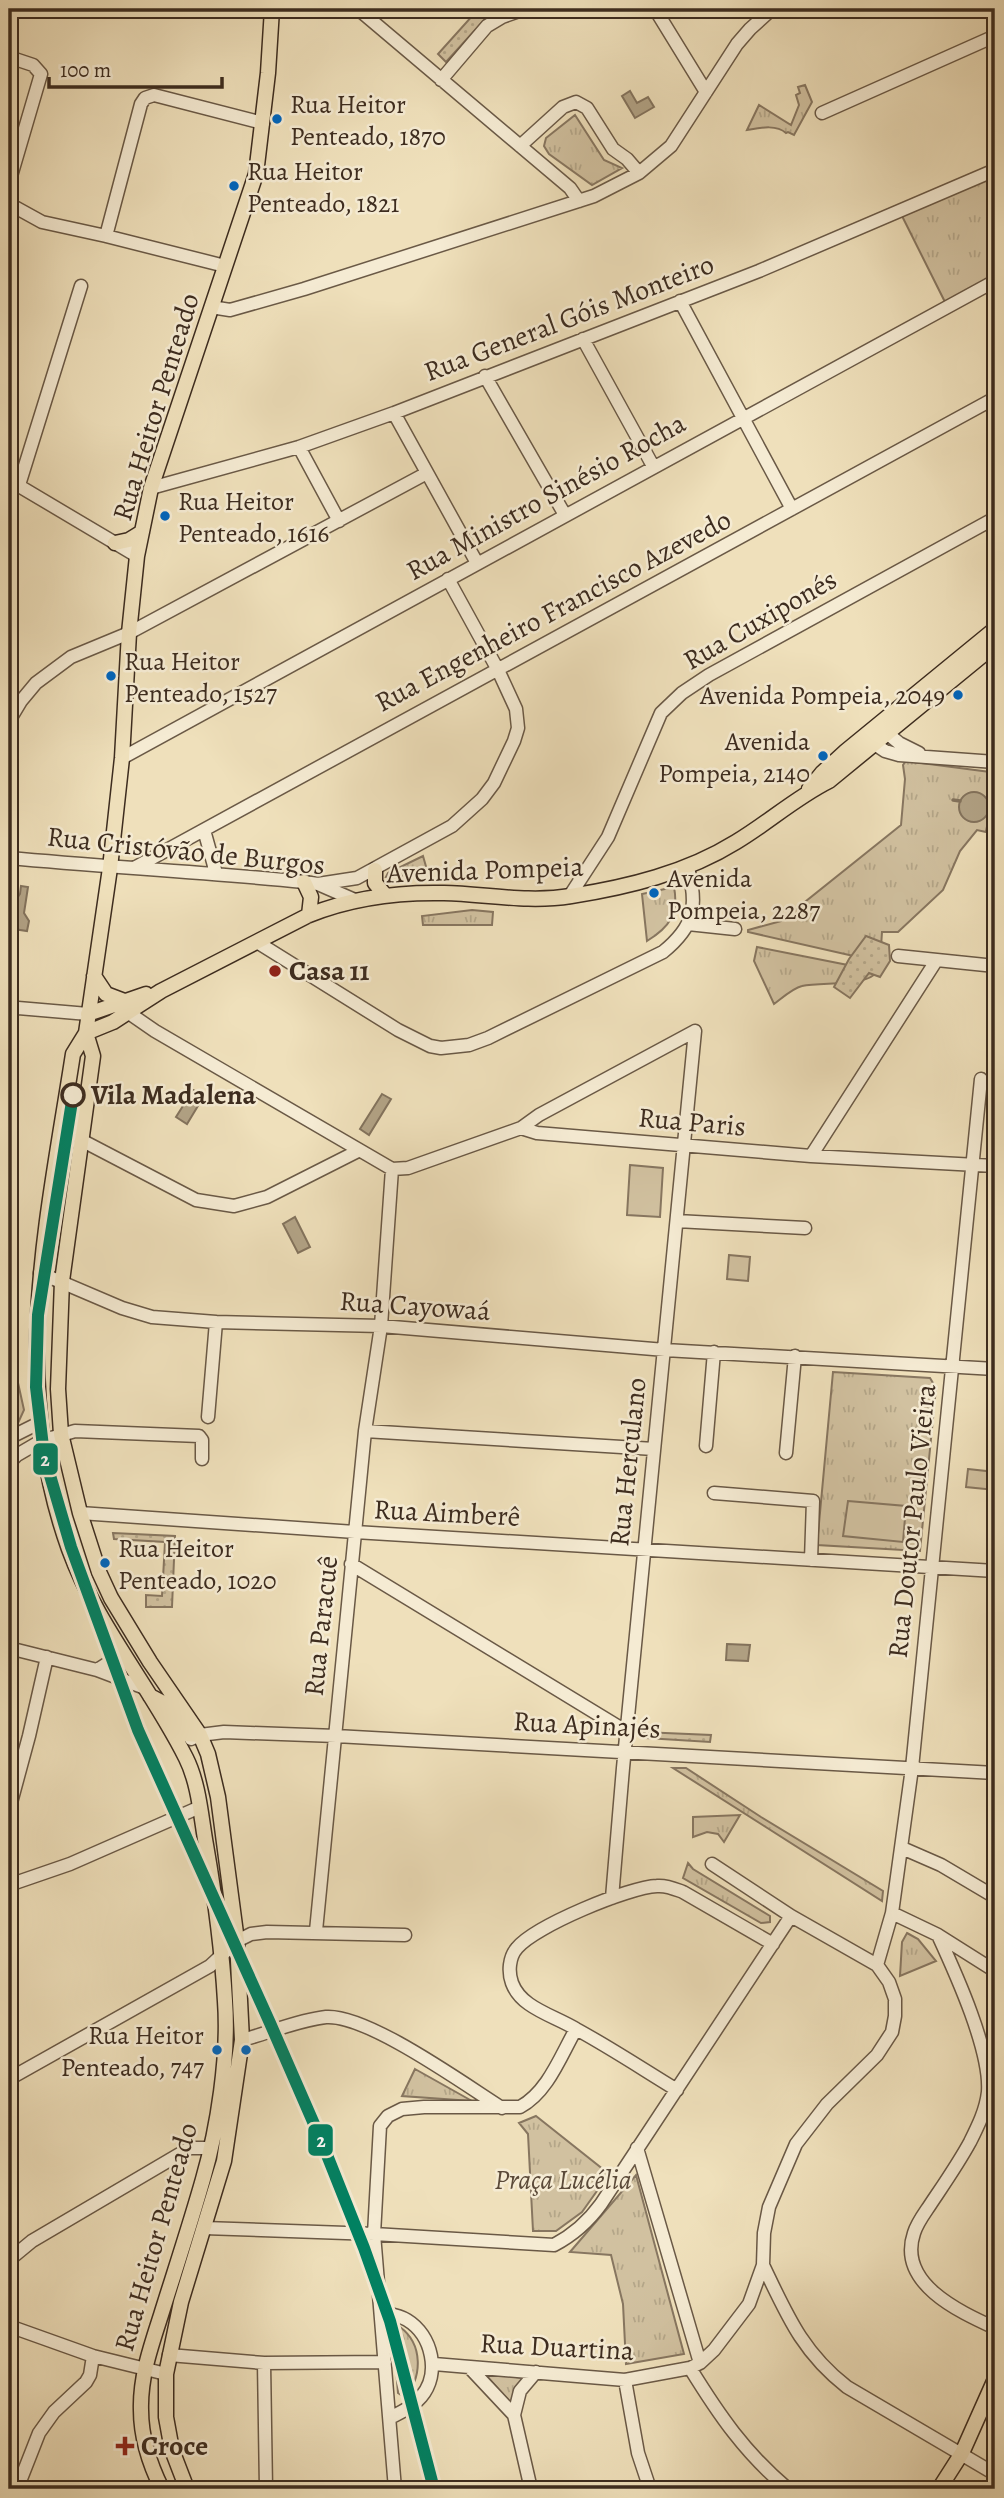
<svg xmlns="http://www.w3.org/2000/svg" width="1004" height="2498" viewBox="0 0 1004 2498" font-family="Alegreya,serif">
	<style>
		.grass { fill: url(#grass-tufts); stroke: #877660; stroke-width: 2 }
		.garden { fill: url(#garden-dots); stroke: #877660; stroke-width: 2 }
		.pitch { fill: #d1c1a0; stroke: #877660; stroke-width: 2 }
		.water { fill: #b2a386; stroke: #83735d; stroke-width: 2 }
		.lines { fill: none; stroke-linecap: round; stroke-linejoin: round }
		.stream { stroke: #83735d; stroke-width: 3.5 }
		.minor-casing { stroke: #6a5946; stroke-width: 15 }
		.major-casing { stroke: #3d2c1f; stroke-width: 17 }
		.minor { stroke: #f5ebd3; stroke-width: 12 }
		.major { stroke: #efe0bb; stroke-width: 14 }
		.metro-1-casing { stroke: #f5ebd3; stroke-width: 18 }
		.metro-1 { stroke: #008162; stroke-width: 12 }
		.bus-dot { fill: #0065bd; stroke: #f5ebd3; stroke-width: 2.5 }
		.poi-dot { fill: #8f2418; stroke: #f5ebd3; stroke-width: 2.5 }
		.stop-dot { fill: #f5ebd3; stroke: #3d2c1f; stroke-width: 3.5 }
		.labels { text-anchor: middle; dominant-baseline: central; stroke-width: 5; stroke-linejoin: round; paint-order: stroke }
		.bus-label { font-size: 26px; fill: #3d2c1f; stroke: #f5ebd3; text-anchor: start }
		.street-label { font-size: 28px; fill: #3d2c1f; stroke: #f5ebd3 }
		.poi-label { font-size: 28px; font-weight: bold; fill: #3d2c1f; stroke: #f5ebd3; text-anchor: start }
		.stop-label { font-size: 28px; font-weight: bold; fill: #3d2c1f; stroke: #f5ebd3; text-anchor: start }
		.park-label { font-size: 28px; font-style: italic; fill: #5b4a39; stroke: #f5ebd3 }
		.line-badge { stroke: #f5ebd3; stroke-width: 2.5 }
		.badge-label { font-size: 19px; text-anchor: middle; font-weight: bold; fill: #fff }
	</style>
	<defs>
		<pattern id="grass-tufts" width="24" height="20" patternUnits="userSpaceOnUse" patternTransform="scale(1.75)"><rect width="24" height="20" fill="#d1c1a0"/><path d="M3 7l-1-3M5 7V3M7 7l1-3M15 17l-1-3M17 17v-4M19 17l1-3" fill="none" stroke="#b4a689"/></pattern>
		<pattern id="garden-dots" width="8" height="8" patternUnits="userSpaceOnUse" patternTransform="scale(1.75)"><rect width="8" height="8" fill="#d1c1a0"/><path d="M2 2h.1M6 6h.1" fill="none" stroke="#b4a689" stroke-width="1.8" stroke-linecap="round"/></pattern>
	</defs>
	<rect width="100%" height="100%" fill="#efe0bb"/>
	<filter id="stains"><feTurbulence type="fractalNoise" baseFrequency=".00286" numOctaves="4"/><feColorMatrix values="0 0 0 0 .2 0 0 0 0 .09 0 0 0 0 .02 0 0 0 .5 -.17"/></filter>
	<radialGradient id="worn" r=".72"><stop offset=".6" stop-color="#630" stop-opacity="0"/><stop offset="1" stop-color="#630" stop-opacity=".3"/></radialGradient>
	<path class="grass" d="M805,85L812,102L794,135L788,132L786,133C776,124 759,128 747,130L759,105L791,125L799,105L796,95L800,93L798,87Z
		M575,115L604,160L622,168L592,185L549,154L544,146L546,138Z
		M995,175V276L946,304L901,214Z
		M906,761L990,772L995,776C995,793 989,814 986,832L977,830L960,851L943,890L898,932H882L880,962L748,932V930L781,921L901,825L905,779L903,765Z
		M423,856L427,870L401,876L386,877L388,873Z
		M674,887C679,913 670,927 647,941L642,894Z
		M472,910L493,912L492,925H423L422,916Z
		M757,947L878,971C866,988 822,981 802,986C793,988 782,998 774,1004L754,961Z
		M9,1342L24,1410L18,1423L9,1430Z
		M833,1372L930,1378L936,1388L920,1551L817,1545Z
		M673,1768H686L761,1817L883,1891L882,1901Z
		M740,1815L724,1842L718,1834L707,1832L693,1837V1817Z
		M688,1863L693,1869L770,1916V1922L761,1923L683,1878Z
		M907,1933L918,1939L936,1961L900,1976L902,1942Z
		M415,2069L472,2101L402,2096Z
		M536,2116L609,2174L582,2212L556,2231H533L528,2134L519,2123Z
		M636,2175L684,2354L626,2364L623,2304L611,2255L570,2252Z
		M400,2327C423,2344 423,2378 404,2397L398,2393L393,2331Z
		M484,2373L523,2378L511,2403Z"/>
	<path class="garden" d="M480,13L486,18L446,62L438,54L473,15L476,17Z
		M866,936L889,945L890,961L880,977L869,973L850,998L834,987L849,959Z
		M113,1533L175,1536L172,1607H146V1595L162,1596L165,1542L114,1539Z
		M642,1732L711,1735L710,1742L646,1738Z"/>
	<path class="pitch" d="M630,1165L663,1168L660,1217L627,1215Z
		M729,1255L750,1257L748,1281L727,1279Z
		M968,1469L995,1472V1490L966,1487Z
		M848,1501L906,1506L903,1542L843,1536Z"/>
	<path class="water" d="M630,91L637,103L648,97L654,107L635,118L622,96Z
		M959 807a15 15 0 1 1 30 0a15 15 0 1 1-30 0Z
		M21,886L28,887L24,913L29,921L27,931L14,929L12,924L14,916L13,904L20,894Z
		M193,1090L204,1096L187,1124L176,1117Z
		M382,1094L391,1099L369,1135L360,1129Z
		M295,1217L310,1247L298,1253L283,1224Z
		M727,1644L750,1645L748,1661L726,1660Z"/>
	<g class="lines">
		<path class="stream" d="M953,800L960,801"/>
		<g class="minor-casing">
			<path id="minor" d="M358,9L570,188L579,201
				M655,9L706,92
				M9,57L33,65L41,74L9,183
				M441,80L487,26L502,17L525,9
				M822,113L995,36
				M520,146L563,107L576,102L587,108L613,149L627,159L639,173
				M9,197L13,206L42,222L106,236L225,266
				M106,236L141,104L145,98L154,95L263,123
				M680,301L792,509
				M211,307L230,310L304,289L594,196L639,173L671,146L737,44L750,29L772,9
				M583,339L653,466
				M485,376L565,515
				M394,413L477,563
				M299,447L339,521
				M9,480L137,556
				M19,485L81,286
				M151,488L299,447L394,413L759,271L995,170
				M9,721L21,701L36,683L71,657L129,633L427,473
				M882,729L899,743L919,753
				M867,739L885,751L899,755L995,762
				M122,758L995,281
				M204,830L216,873
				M9,858C107,867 205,872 304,882L318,884L357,901
				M134,868L995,398
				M318,884L357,878L452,826L482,799L494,783L514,741L518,728L516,709L498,670L448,579
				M569,897L608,837L661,713L682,693L709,675L995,518
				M688,924L735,929
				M257,942L398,1030L430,1046L441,1048L469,1045L488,1038L663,952C695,926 698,906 688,868
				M898,956L995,966
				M993,966L995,945
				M9,1010L18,1008L88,1014
				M129,1013L155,1031L392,1169L408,1168L521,1128L537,1133L811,1156L995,1166
				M521,1128L539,1115L695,1031
				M81,1140L196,1200L234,1206L267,1197L358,1151
				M811,1156L936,961
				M677,1221L805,1228
				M40,1273L122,1308L152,1317L216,1322L381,1326L665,1350L995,1369
				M208,1417L216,1322
				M365,1431L654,1449
				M9,1438L39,1423
				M706,1446L714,1352
				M786,1453L795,1356
				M9,1463L17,1455L41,1441L75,1431L199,1436L202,1440V1459
				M714,1493L813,1501L811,1560
				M80,1513L355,1532L995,1571
				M351,1564L627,1732
				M9,1648L97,1670L142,1687
				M97,1670L122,1654
				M191,1739L200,1735L224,1732L336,1736L995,1773
				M9,1810L29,1736L47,1657
				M902,1848L941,1865L995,1897
				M9,1885L70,1864L200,1807
				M612,1898L623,1768L695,1031
				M892,1913L938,1935L995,1971
				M316,1931L365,1431L381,1326L392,1169
				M938,1935C956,1974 991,2051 988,2092C986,2110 978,2126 970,2142C958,2164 944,2184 930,2205C924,2214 917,2223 914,2233C897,2283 958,2311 995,2328
				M877,1965L892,1913L912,1768L981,1079
				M242,2040C269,2033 298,2020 326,2017C367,2014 464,2084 502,2108
				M9,2079L210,1966L237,1941L251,1934L267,1932L405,1935
				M677,2090C644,2070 611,2048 576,2029C561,2020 543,2014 529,2004C522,1999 515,1991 512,1983C508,1972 509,1957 517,1948C535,1926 629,1887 657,1886C667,1885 675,1889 683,1892L773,1944
				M637,2148L700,2363
				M204,2228L374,2234L554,2245C573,2235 588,2222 601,2204L791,1916
				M9,2260L32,2241L190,2148H210
				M763,2265C787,2315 802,2352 847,2387L995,2474
				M381,2312C390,2314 399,2315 407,2320C432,2335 441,2374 421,2397C413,2407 401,2412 390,2418
				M9,2326L93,2356L166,2374
				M169,2355L264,2363L385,2362
				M264,2363L266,2489
				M434,2364L625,2380L690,2368L700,2363L714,2350L749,2304L763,2265L764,2233L769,2207L796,2144L827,2104L877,2055L892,2032L895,2016V1999L889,1982L877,1965L791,1916L712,1864
				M469,2367L514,2415
				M690,2368C719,2415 745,2453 788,2489
				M625,2380L638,2453L650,2489
				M17,2489L39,2433L54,2412L86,2382L90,2375L93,2356
				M395,2489L374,2234L380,2126L388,2116L402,2109L424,2107H520C548,2092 561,2055 576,2029
				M531,2489L514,2415L520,2391L536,2372"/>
		</g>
		<g class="major-casing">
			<path id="major" d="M115,543L129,540L142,532
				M809,789L822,773L846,751L995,629
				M375,870V883L385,895
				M304,882L311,897L309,915
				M94,976L106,994L127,1002
				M88,1014L146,994
				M86,1033L73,1054C47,1222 9,1383 69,1549C97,1626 150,1686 186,1758C199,1784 201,1817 206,1845C215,1897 222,1949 225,2001C229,2056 218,2127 203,2179C190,2225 175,2270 161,2315C151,2346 140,2377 141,2410C141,2437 150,2465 162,2489
				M86,1033L113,1022L161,991L309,915C351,898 398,892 444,893C486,894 528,903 571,896C628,887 686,873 736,842C768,823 795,798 829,781L995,645
				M150,1696L165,1704L185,1734L200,1735
				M187,2489L172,2450L166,2417V2374L181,2302L224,2161L242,2040L237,1941L218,1797L208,1754L200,1735L150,1662L111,1598L99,1572L80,1513L61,1434L58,1389L62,1281L93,1056L86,1033L110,868L122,758L129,633L137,556L151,488L256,174L268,73L272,9
				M939,2489L962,2453L995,2379"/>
		</g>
		<use href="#minor" class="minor"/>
		<use href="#major" class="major"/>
		<g class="metro-1-casing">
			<path id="metro-1" d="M73,1095L38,1315L36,1387L44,1455L71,1547L138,1730L270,2023L321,2140L364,2248L390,2321L434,2489"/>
		</g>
		<use href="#metro-1" class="metro-1"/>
	</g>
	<g class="bus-dot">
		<circle cx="277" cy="119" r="6"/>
		<circle cx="234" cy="186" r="6"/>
		<circle cx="165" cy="516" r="6"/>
		<circle cx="111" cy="676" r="6"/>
		<circle cx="958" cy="695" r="6"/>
		<circle cx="823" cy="756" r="6"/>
		<circle cx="654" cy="893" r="6"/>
		<circle cx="105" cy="1563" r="6"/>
		<circle cx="217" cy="2050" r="6"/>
		<circle cx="246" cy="2050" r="6"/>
	</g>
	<g class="poi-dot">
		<circle cx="275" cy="971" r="7"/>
		<path d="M121.5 2435.5h7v7h7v7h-7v7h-7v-7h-7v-7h7z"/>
	</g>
	<circle class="stop-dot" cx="73" cy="1095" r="11"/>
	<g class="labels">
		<g class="bus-label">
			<text x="290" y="104">Rua Heitor<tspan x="290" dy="32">Penteado, 1870</tspan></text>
			<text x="247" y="171">Rua Heitor<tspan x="247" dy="32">Penteado, 1821</tspan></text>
			<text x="178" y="501">Rua Heitor<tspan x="178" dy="32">Penteado, 1616</tspan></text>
			<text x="124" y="661">Rua Heitor<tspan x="124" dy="32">Penteado, 1527</tspan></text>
			<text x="945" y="695" text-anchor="end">Avenida Pompeia, 2049</text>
			<text x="810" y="741" text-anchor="end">Avenida<tspan x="810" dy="32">Pompeia, 2140</tspan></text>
			<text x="667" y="878">Avenida<tspan x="667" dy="32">Pompeia, 2287</tspan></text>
			<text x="118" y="1548">Rua Heitor<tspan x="118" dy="32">Penteado, 1020</tspan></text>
			<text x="204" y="2035" text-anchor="end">Rua Heitor<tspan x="204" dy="32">Penteado, 747</tspan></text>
		</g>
		<g class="street-label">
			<text transform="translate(569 318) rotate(-21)">Rua General Góis Monteiro</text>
			<text transform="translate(156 407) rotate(-73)">Rua Heitor Penteado</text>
			<text transform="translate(546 497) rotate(-29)">Rua Ministro Sinésio Rocha</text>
			<text transform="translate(553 611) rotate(-28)">Rua Engenheiro Francisco Azevedo</text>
			<text transform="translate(760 620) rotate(-30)">Rua Cuxiponés</text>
			<text transform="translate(186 851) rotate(6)">Rua Cristóvão de Burgos</text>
			<text transform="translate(485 870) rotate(-2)">Avenida Pompeia</text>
			<text transform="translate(692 1122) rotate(5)">Rua Paris</text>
			<text transform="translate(415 1306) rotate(4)">Rua Cayowaá</text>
			<text transform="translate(628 1462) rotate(-84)">Rua Herculano</text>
			<text transform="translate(447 1513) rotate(3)">Rua Aimberê</text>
			<text transform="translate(912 1521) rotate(-84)">Rua Doutor Paulo Vieira</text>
			<text transform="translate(321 1626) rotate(-84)">Rua Paracuê</text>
			<text transform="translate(587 1725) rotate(3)">Rua Apinajés</text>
			<text transform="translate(156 2237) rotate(-74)">Rua Heitor Penteado</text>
			<text transform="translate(557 2347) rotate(3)">Rua Duartina</text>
		</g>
		<g class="poi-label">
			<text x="289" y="971">Casa 11</text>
			<text x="141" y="2446">Croce</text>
		</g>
		<g class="stop-label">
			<text x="91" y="1095">Vila Madalena</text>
		</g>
		<g class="park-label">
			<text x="563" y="2180">Praça Lucélia</text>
		</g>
	</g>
	<g class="line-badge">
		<rect x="32" y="1442" width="27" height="34" rx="7" fill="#008162"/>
		<rect x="307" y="2123" width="27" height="34" rx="7" fill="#008162"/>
	</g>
	<g class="badge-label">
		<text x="45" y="1466">2</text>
		<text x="321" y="2147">2</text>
	</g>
	<rect width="1004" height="2498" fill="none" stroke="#efe0bb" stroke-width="35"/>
	<rect x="10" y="10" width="983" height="2477" fill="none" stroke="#3d2c1f" stroke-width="3.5"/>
	<rect x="18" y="18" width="969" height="2463" fill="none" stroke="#3d2c1f" stroke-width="2"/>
	<path d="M49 77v10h173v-10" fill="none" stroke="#3d2c1f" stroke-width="3.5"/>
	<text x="60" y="77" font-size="21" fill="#3d2c1f" stroke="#f5ebd3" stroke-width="5" paint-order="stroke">100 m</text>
	<rect width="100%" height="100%" filter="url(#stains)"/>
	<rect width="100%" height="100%" fill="url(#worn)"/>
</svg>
